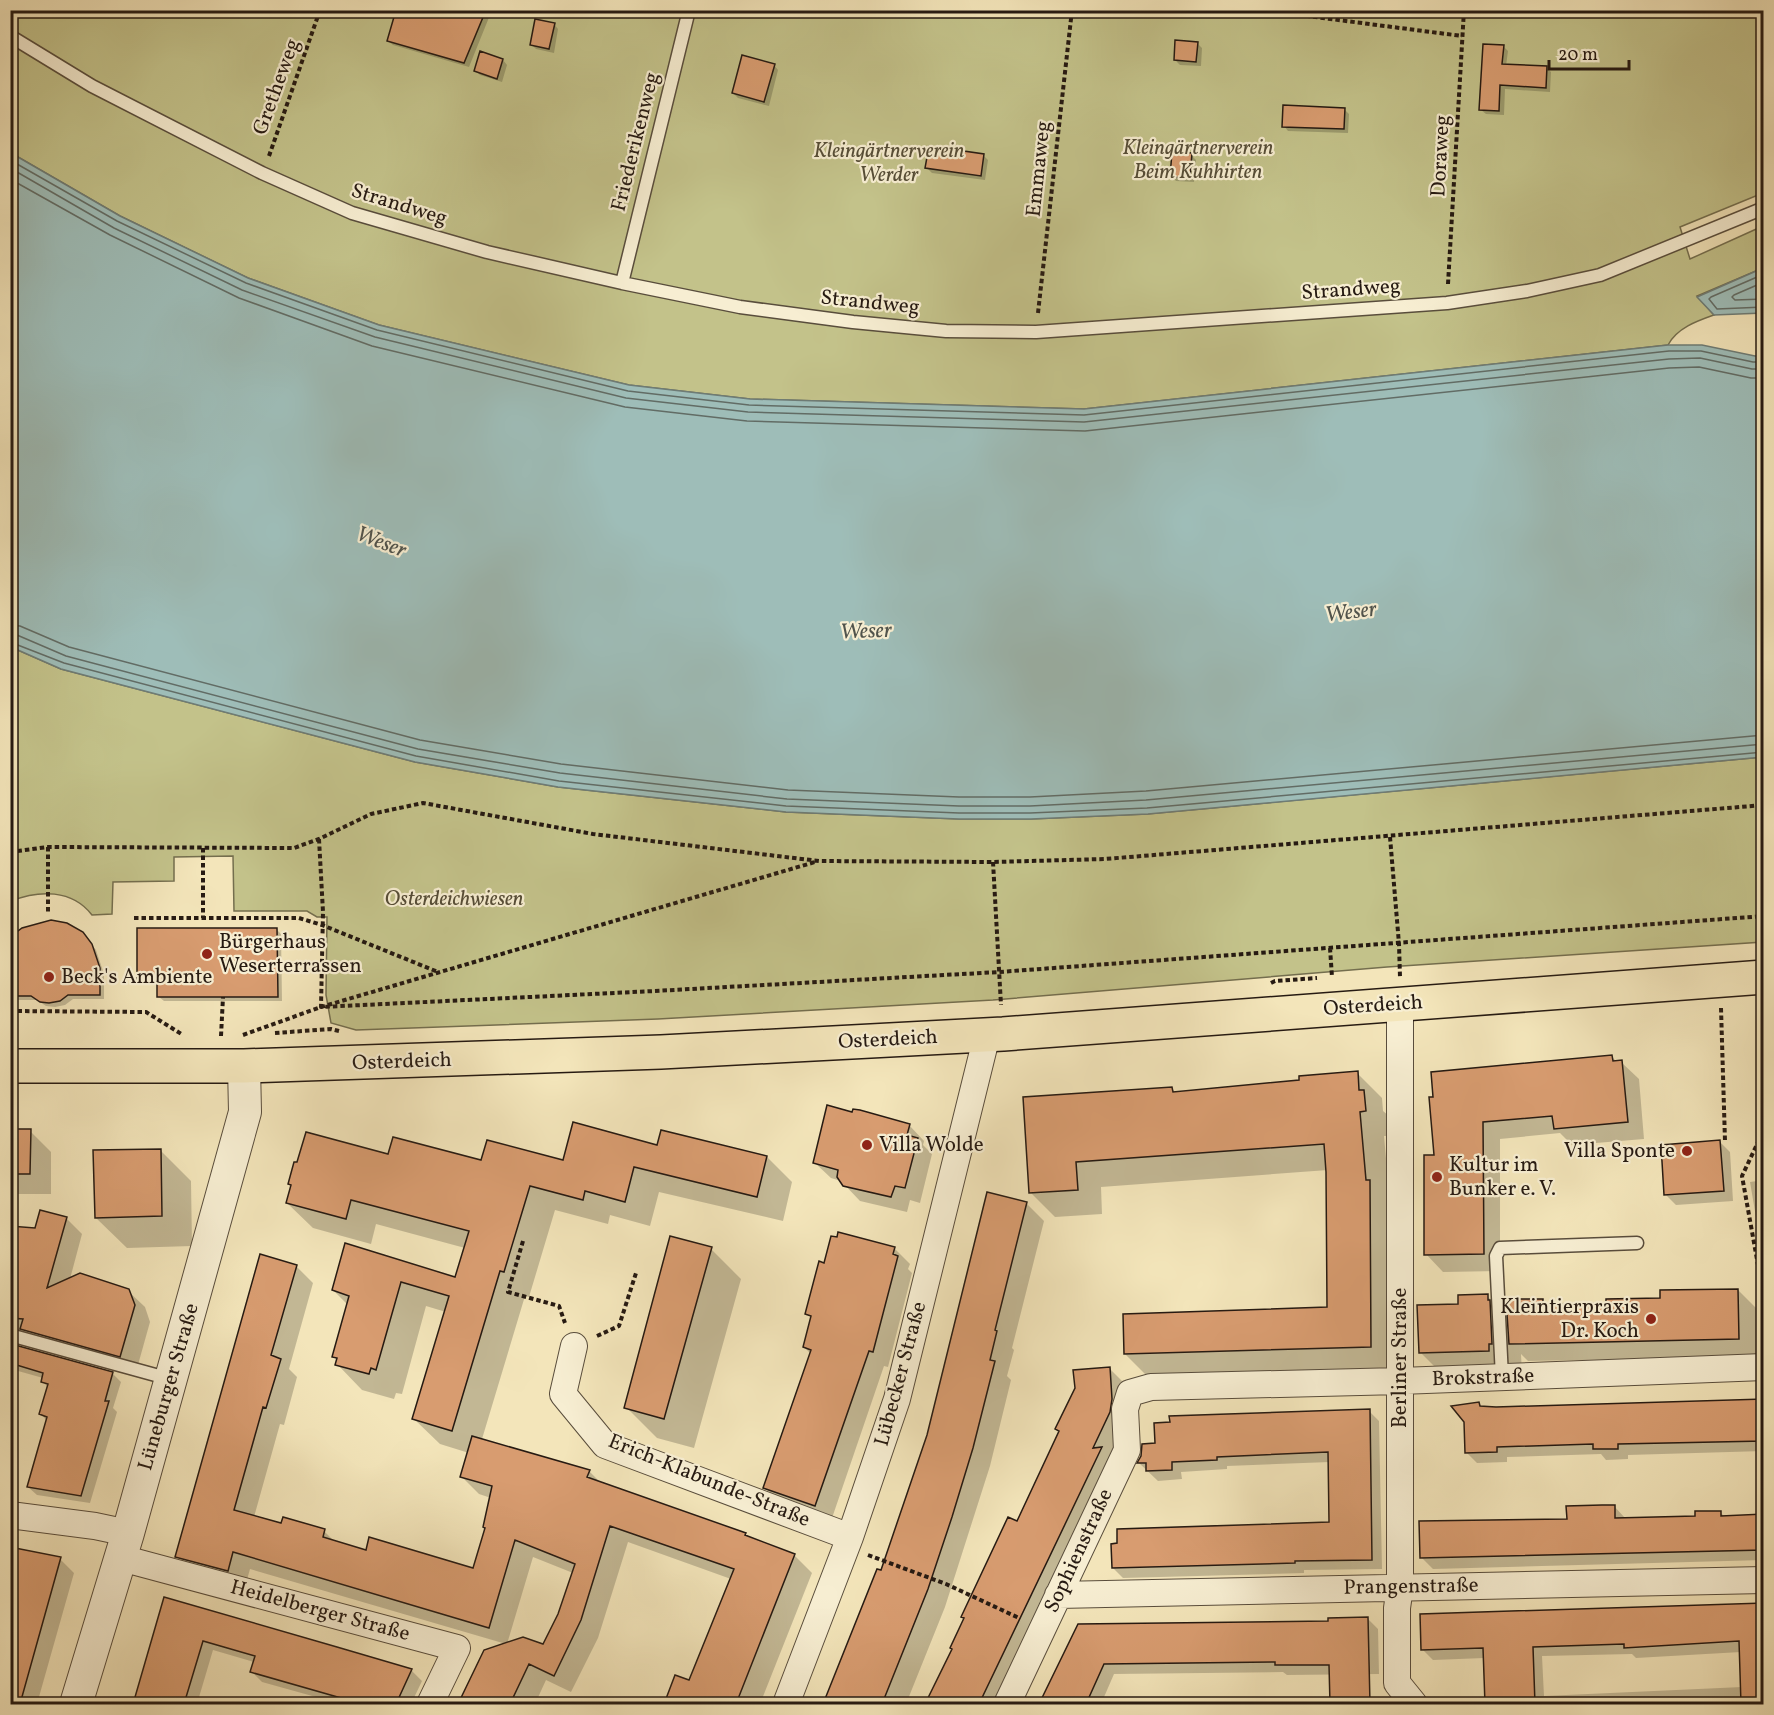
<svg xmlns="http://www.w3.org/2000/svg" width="1774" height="1715" viewBox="0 0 1774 1715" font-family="Vollkorn,serif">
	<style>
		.green { fill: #c3c28a; stroke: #746e4e; stroke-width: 1.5 }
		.water { fill: #9ebdb8; stroke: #6e7c76; stroke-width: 1.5 }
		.shadow { fill: #0003; fill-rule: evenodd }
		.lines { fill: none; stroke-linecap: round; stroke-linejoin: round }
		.shore { stroke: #626c65; stroke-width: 1.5 }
		.building { fill: #d89c70; stroke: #261a12; stroke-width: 1.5 }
		.service-casing { stroke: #594d3c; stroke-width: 15 }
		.minor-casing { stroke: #594d3c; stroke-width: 28 }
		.tertiary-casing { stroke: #594d3c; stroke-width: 34 }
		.primary-casing { stroke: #261a12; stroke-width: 36 }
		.path { stroke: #261a12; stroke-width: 4; stroke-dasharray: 4.5 3; stroke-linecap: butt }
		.service { stroke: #f7eed2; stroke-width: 12 }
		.minor { stroke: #f7eed2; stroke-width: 26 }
		.tertiary { stroke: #f7eed2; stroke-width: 32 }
		.primary { stroke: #f3e5ba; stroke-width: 33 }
		.poi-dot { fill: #8f2418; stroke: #f7eed2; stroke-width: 2 }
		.labels { text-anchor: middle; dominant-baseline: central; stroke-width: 4.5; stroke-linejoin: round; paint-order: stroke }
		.street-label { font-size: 21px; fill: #261a12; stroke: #f7eed2 }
		.park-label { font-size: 21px; font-style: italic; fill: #554c36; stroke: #f7eed2 }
		.poi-label { font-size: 21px; fill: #261a12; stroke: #f7eed2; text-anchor: start }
		.water-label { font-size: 22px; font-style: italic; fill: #50534c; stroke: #f7eed2 }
	</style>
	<rect width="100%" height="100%" fill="#f3e5ba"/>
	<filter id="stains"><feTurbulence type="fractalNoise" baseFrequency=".00333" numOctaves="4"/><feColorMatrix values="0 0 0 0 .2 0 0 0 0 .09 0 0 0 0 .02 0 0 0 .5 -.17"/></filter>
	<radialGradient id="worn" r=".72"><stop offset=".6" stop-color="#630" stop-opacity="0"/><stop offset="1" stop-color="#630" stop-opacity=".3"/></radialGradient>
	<path class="green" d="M11,11H1763V193L1680,227L1690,259L1763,226V268L1697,296L1714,315C1697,321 1677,328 1668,345L1084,409L750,399L629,385L379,325L248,278L120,216L11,153Z
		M11,647L61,669L415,762L558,787L786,812L959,819H1031L1147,814L1763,757V942L1387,967L993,1000L658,1019L356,1030L331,1023L326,995L327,917H317L307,911H234L233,856L174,857V881L113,882L112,914L92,915C72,889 39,890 11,901Z"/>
	<path class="water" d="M11,153L120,216L248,278L379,325L629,385L750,399L1084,409L1668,345H1702L1755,356H1763V757L1148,814L1031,819H959L786,812L558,787L415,762L61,669L11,647Z
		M1763,268V313L1714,315L1697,297Z"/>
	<path class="shadow" d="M457,10H492L469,67L393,45L388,41Z
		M554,24L558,29L554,53L536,49L531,44Z
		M1197,43L1202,48L1201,66L1180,65L1175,60Z
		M1503,46L1508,51L1506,66L1546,67L1551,72L1550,92L1505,89L1504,115L1486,114L1481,110Z
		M503,60L507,65L502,82L480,75L475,70Z
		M774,65L778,70L769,106L738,98L733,93Z
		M1344,109L1349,114L1348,133L1288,131L1284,126Z
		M983,155L988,160L985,180L932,173L927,168Z
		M1191,155L1196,160L1194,182L1176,181L1172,176Z
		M277,930L281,934L282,1001H164L159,997V983H143L139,978Z
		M87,939L96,950L104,974V999H73L65,1005L55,1007L46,1006L37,1000H10V940Z
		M1612,1057L1617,1062H1621L1639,1079L1644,1139L1572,1145L1560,1133L1500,1139V1271L1443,1272L1426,1254L1435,1157V1098Z
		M1357,1073L1382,1098L1383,1111L1389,1116L1390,1136H1384L1390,1203L1395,1371L1150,1379L1125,1354L1328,1309V1170L1101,1187L1102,1214L1055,1217L1030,1192L1172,1089L1176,1093L1301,1082Z
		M909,1125L924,1141L923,1145L932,1154L920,1203L910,1200L907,1212L860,1201L841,1181L831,1178L815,1163Z
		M10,1131H30L51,1152V1194H10Z
		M1720,1142L1730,1152L1733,1201L1676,1205L1666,1195Z
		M658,1147L767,1157L792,1182L783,1221L659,1192L650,1226L610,1215L608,1224L555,1210L529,1297L525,1296L482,1439L589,1471L602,1484L745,1534L749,1538L795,1556L812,1573L760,1704H665L676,1677L690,1682L731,1579L628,1542L598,1638L571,1692L546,1680L535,1704H460L485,1651L506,1644L250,1569L245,1587L195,1574L177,1556L296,1266L313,1283L289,1369L297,1377L284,1425L280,1424L254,1517L282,1525L324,1531L336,1543L367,1552L474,1570L487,1529L491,1498L479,1494L462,1477L469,1453L440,1444L414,1419L446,1312L426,1306L402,1394L396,1393L394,1399L362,1390L337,1364L338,1361L334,1357L348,1305L333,1290L346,1245L456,1279L465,1248L376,1224L371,1244L313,1228L287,1203L292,1186L290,1184L389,1156L482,1161L564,1162ZM533,1557L573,1573L559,1614L544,1646L507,1644Z
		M160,1150L191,1181L192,1246L127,1248L96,1218Z
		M1764,1180V1264L1750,1182Z
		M1026,1203L1044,1221L1012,1348L1014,1350L1007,1376L1011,1380L990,1466L945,1607L906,1704H825L878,1571L882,1572Z
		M66,1218L82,1234L70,1279L128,1291L145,1307L150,1322L136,1372L10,1331V1318L36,1229Z
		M894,1248L910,1264L908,1269L912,1273L888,1367L884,1366L831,1521L781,1504L765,1488L811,1354L804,1347L812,1318L807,1314L825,1265Z
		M711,1249L741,1279L694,1448L657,1438L626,1407Z
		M1738,1290L1756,1308L1757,1357L1528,1361L1521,1354L1522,1374L1451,1383L1420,1352L1460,1306L1487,1296L1509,1317L1543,1300L1548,1305L1608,1304Z
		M10,1345L112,1373L121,1382L113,1408L117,1412L90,1503L37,1495L28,1487L47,1421L41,1414L49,1388L42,1381L43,1378L11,1369L10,1370Z
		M1110,1369L1127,1386L1129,1417L1005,1704H926L1018,1523L1060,1432L1057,1429L1076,1389Z
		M1764,1401V1451L1628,1455V1459L1606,1460L1601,1454L1507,1457V1462L1477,1463L1466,1452L1479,1404L1483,1407Z
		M1369,1411L1379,1421L1382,1569L1304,1570V1573L1123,1578L1113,1568L1119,1545L1331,1523L1330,1462L1227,1466V1469L1181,1472L1182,1479L1158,1481L1139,1463L1142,1456Z
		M10,1470L17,1477L10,1519Z
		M1614,1506L1625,1518L1696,1517L1720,1512L1725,1517L1764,1516V1560L1433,1569L1422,1558L1568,1520Z
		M10,1548L60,1559L74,1573L37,1704H10Z
		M165,1599L412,1671L422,1681L411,1704H341L262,1682L252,1672L254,1662L213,1650L197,1704H134Z
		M1764,1605V1704H1487L1484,1658L1433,1660L1423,1650ZM1741,1652L1742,1687L1544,1696L1542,1656L1632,1654L1636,1658Z
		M1368,1619L1378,1629L1379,1674L1287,1675L1283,1672L1114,1674L1101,1704H1041L1079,1625L1329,1622Z
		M1370,1698L1376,1704H1311Z"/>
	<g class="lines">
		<path class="shore" d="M10,160L117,221L246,283L377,330L628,391L749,405L1084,415L1669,351H1701L1753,362H1764
			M10,168L114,228L242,290L375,337L626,398L748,412L1084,422L1669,359L1700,358L1752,369H1764
			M10,179L110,235L239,298L372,346L625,407L747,421L1085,431L1669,368L1699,367L1751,378H1764
			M1764,274L1711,297L1709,299L1717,309L1764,307
			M1764,282L1734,295L1732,297L1735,300L1764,299
			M10,625L20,626L69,647L420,740L561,764L788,790L959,797H1030L1146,791L1764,735
			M10,634L17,635L66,656L418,749L560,773L787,799L959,806H1030L1146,800L1764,744
			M10,642L64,663L416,756L559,781L786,806L959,813H1030L1147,808L1764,752"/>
	</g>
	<path class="building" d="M396,10H486L464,63L387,41Z
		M535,19L555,23L549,49L530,45Z
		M1175,40L1198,42L1196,62L1174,60Z
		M1483,44L1504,45L1502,64L1547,66L1546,88L1500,85L1499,111L1479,110Z
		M480,51L503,59L497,79L474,71Z
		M742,55L775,64L764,102L732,93Z
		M1283,105L1345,108L1344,129L1282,127Z
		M929,146L984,154L981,176L925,168Z
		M1172,152L1192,153L1190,178L1170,177Z
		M51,920L67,923L83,932L92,944L100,968V995H68L60,1001L49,1003L40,1002L31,996H10V937L22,928Z
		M137,928H277L278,997H157V979H137Z
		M1612,1055L1613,1061L1622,1060L1628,1122L1554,1129L1552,1116L1483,1122L1484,1254L1424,1255V1155H1434L1429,1097H1433L1431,1072Z
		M1358,1071L1359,1090H1364L1366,1111L1360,1112L1366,1180H1370L1371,1347L1124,1354L1123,1314L1327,1307L1326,1172L1324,1144L1076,1162L1078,1190L1029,1193L1023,1097L1172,1087L1173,1092L1299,1080V1076Z
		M827,1105L852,1112L853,1109L860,1110L910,1124L907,1135L918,1138L905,1188L895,1186L891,1197L843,1186L837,1177L838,1170L813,1163Z
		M573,1122L657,1145L661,1130L767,1156L757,1197L634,1167L625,1202L585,1191L583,1200L530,1186L504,1272L500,1271L452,1431L412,1419L449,1296L401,1282L376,1370L371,1368L369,1374L335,1365L337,1358L332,1357L349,1296L332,1290L345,1243L455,1277L469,1231L351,1200L346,1219L286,1203L291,1185L288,1184L294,1162H297L306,1132L388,1154L393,1137L481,1160L487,1140L563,1160Z
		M10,1129H31L30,1174H10Z
		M1720,1140L1724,1191L1664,1195L1661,1145Z
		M161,1149L162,1216L95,1218L93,1150Z
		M987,1192L1027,1202L995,1330L997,1331L990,1360L995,1361L973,1448L952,1517L928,1589L882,1704H823L877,1569L881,1570L927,1435Z
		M40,1210L67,1217L47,1288L80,1273L129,1289L135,1305L120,1357L20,1329L23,1319L10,1318V1226L35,1228Z
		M838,1232L895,1247L893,1254L898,1256L873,1352L869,1351L815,1506L763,1488L811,1350L803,1347L811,1316L805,1314L819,1261L824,1263L831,1236L837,1237Z
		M670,1236L712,1247L664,1419L624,1408Z
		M260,1254L297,1265L271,1355L281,1359L266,1408L263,1407L234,1510L281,1523L283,1517L325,1529L323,1537L366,1550L369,1537L473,1568L485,1528L483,1527L492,1486L460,1477L472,1436L590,1470L587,1477L746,1533L745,1535L795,1554L736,1704H664L675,1675L689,1680L734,1569L610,1526L581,1620L554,1676L529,1664L510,1704H458L484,1650L523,1637L543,1644L558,1614L575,1564L515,1540L489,1628L233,1552L228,1571L175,1557Z
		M1738,1289L1739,1339L1509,1344L1506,1299H1543V1304L1606,1303V1299L1660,1298V1290Z
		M1488,1294V1300H1490L1492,1344H1489V1351L1419,1353L1417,1305L1458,1304V1295Z
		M15,1345L113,1372L105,1401H109L81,1496L27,1487L47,1417L39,1414L48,1384L41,1382L43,1373L10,1363Z
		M1110,1367L1112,1399L1110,1412L1093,1448L1102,1447L979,1704H925L952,1649L950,1648L964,1618L961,1617L1008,1517L1017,1521L1059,1431L1055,1429L1075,1388L1073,1370Z
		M1764,1399V1441L1618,1444V1449H1593V1444L1497,1447V1452L1465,1453L1464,1422L1451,1406L1479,1402L1480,1406L1496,1407Z
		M1370,1409L1372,1560L1295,1561V1563L1112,1568L1111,1544L1117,1543V1529L1329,1522L1328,1452L1217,1457V1460L1172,1462V1470L1146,1471V1463H1137L1141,1456L1142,1444L1155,1443L1154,1423L1170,1422L1169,1416Z
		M1602,1505H1615V1518L1695,1516V1511H1721V1516L1764,1514V1550L1420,1558L1419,1521L1567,1519L1566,1506Z
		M10,1547L61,1557L20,1704H10Z
		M164,1597L337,1647L412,1669L396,1704H362L250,1672L255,1656L203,1641L184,1704H133Z
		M1764,1603V1704H1741L1739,1641L1624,1648V1644L1533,1647L1535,1704H1485L1483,1648L1421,1650L1420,1614Z
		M1368,1617L1370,1704H1330L1329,1665H1275V1662L1104,1664L1086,1704H1039L1078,1624L1328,1621V1618Z"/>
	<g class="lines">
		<g class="service-casing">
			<path id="service" d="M10,36L92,86L262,173L352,213L487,252L622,283L740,307L853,322L946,331L1036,332L1447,303L1527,291L1600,275L1764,208
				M622,283L689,10
				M10,1335L170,1379
				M1502,1377L1496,1256L1500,1248L1637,1243"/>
		</g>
		<g class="minor-casing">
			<path id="minor" d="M1400,1004V1587L1397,1608V1683L1414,1704
				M574,1346L563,1394L605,1445L850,1537
				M10,1515L95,1526L128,1533
				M121,1558L457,1648L430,1704
				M1058,1595L1764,1580
				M786,1704L850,1537L897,1399L987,1035
				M1007,1704L1127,1450L1125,1409L1130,1393L1151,1387L1400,1381L1764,1367"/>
		</g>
		<g class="tertiary-casing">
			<path id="tertiary" d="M76,1704L128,1533L245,1112L244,1066"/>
		</g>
		<g class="primary-casing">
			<path id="primary" d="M10,1066H244L661,1052L1003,1034L1764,977"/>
		</g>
		<path class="path" d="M1261,10L1462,36
			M269,156L320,10
			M1448,284L1464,10
			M1038,313L1072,10
			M1390,837L1399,944L1400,977
			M319,839L323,912L321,1007L655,991L999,972L1764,916
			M48,847V913
			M203,848V918
			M10,852L48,847L294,848L319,839L371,814L423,803L593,834L819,861L993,862L1105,859L1764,805
			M993,862L1001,1005
			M134,918H299L322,925L438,972
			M1330,948L1332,977
			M1271,983L1275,981L1317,978
			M1760,1005L1761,1136L1742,1176L1758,1265L1764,1271
			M1721,1008L1725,1141
			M10,1011L146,1012L183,1035
			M275,1033L331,1029L339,1031
			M243,1035L321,1007L815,862
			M221,1036L223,997
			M523,1241L508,1292L559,1306L565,1323
			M597,1336L619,1326L636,1273
			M868,1555L946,1584L1019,1618"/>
		<use href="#service" class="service"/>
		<use href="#minor" class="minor"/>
		<use href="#tertiary" class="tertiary"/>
		<use href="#primary" class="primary"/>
	</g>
	<g class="poi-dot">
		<circle cx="207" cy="954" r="6"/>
		<circle cx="49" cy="977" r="6"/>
		<circle cx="867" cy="1145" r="6"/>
		<circle cx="1687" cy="1151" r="6"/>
		<circle cx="1437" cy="1177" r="6"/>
		<circle cx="1651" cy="1319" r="6"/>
	</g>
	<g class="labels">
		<g class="street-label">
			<text transform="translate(277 87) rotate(-70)">Gretheweg</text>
			<text transform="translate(636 142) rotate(-76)">Friederikenweg</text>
			<text transform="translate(1441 156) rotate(-87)">Doraweg</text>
			<text transform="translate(1039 169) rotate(-84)">Emmaweg</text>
			<text transform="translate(399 205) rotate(17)">Strandweg</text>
			<text transform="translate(1351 290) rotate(-4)">Strandweg</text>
			<text transform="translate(870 303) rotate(6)">Strandweg</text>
			<text transform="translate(1373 1006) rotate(-4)">Osterdeich</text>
			<text transform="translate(888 1040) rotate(-3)">Osterdeich</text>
			<text transform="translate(402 1062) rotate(-2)">Osterdeich</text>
			<text transform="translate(1400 1358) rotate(-90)">Berliner Straße</text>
			<text transform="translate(901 1374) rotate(-75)">Lübecker Straße</text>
			<text transform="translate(1483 1378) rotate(-2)">Brokstraße</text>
			<text transform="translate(169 1387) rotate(-74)">Lüneburger Straße</text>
			<text transform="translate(709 1481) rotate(22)">Erich-Klabunde-Straße</text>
			<text transform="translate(1079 1551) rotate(-65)">Sophienstraße</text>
			<text transform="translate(1411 1587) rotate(-1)">Prangenstraße</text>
			<text transform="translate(320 1611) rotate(15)">Heidelberger Straße</text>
		</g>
		<g class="park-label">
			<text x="1198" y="148">Kleingärtnerverein<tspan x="1198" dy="24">Beim Kuhhirten</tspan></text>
			<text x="889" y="151">Kleingärtnerverein<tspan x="889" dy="24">Werder</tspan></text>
			<text x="454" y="899">Osterdeichwiesen</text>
		</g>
		<g class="poi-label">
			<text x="219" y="942">Bürgerhaus<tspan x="219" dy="24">Weserterrassen</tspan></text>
			<text x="61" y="977">Beck's Ambiente</text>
			<text x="879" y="1145">Villa Wolde</text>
			<text x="1675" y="1151" text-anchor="end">Villa Sponte</text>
			<text x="1449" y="1165">Kultur im<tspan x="1449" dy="24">Bunker e. V.</tspan></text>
			<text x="1639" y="1307" text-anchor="end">Kleintierpraxis<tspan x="1639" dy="24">Dr. Koch</tspan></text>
		</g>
		<g class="water-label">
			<text transform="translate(381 543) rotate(21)">Weser</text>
			<text transform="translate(1351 613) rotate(-7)">Weser</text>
			<text transform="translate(866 632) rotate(-2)">Weser</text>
		</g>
	</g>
	<rect width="1774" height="1715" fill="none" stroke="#f3e5ba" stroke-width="36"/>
	<rect x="12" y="12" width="1750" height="1691" fill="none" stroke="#261a12" stroke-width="3"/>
	<rect x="18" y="18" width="1738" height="1679" fill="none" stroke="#261a12" stroke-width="1.5"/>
	<path d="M1549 60v9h80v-9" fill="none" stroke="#261a12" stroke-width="3"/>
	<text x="1558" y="60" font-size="18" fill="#261a12" stroke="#f7eed2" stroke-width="4.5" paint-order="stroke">20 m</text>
	<rect width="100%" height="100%" filter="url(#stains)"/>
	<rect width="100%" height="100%" fill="url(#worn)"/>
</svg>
